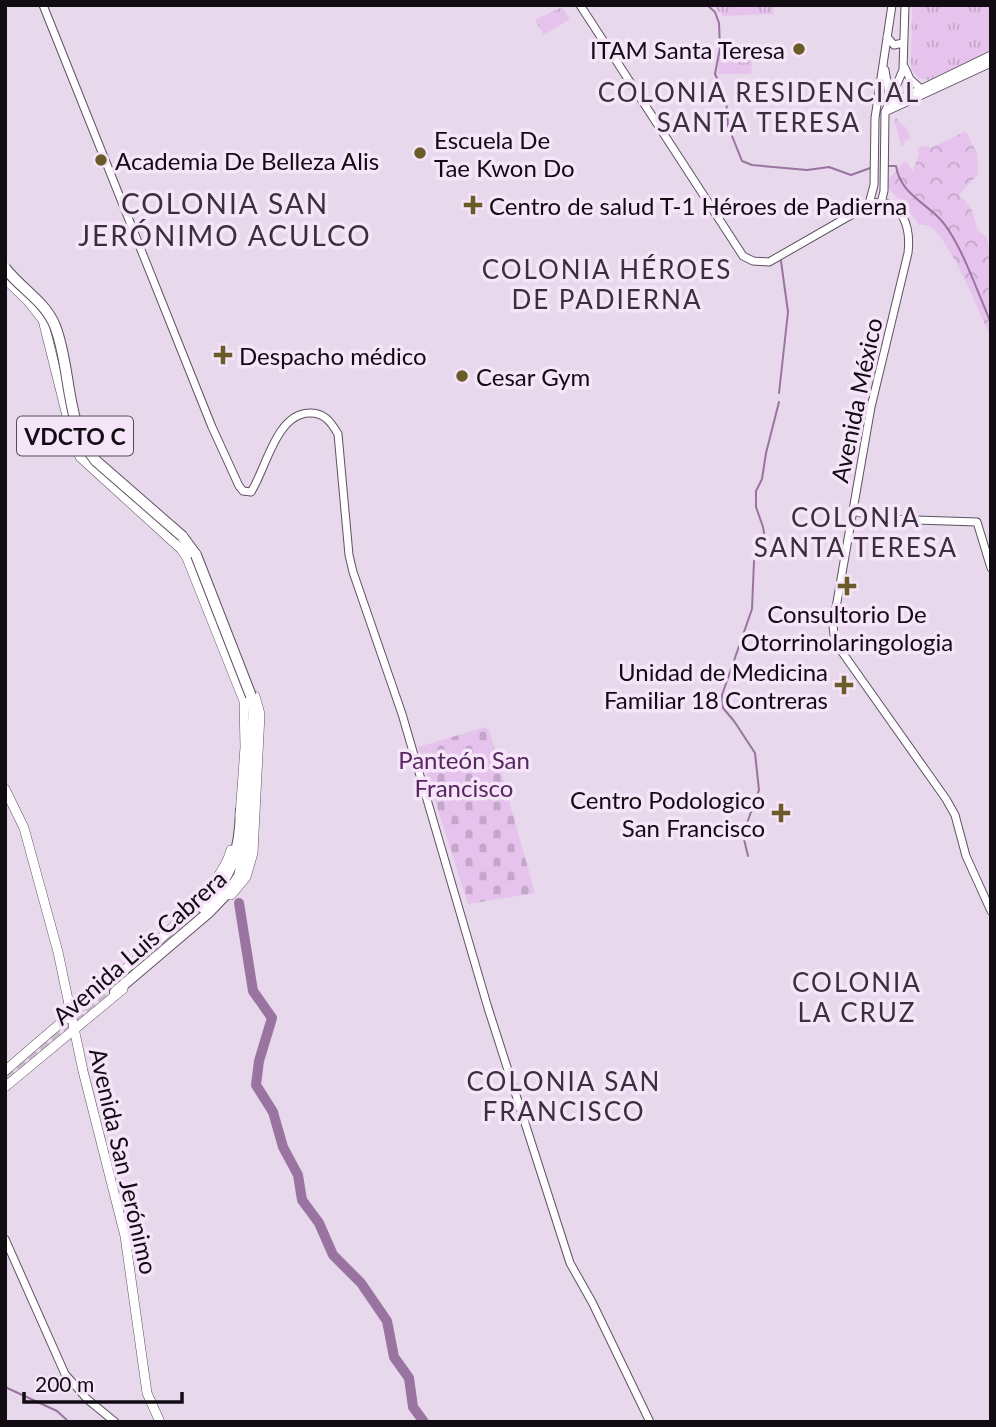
<svg xmlns="http://www.w3.org/2000/svg" width="996" height="1427" viewBox="0 0 996 1427" font-family="Lato,sans-serif">
	<style>
		.forest { fill: url(#forest-crowns) }
		.cemetery { fill: url(#cemetery-stones) }
		.park { fill: url(#park-tufts) }
		.lines { fill: none; stroke-linecap: round; stroke-linejoin: round }
		.stream { stroke: #9974a0; stroke-width: 2 }
		.river { stroke: #9974a0; stroke-width: 10 }
		.motorway-tunnel { stroke: #c8b9cb; stroke-width: 10; stroke-dasharray: 10 5; stroke-linecap: butt }
		.tertiary-casing { stroke: #5f5162; stroke-width: 9 }
		.secondary-casing { stroke: #5f5162; stroke-width: 10 }
		.motorway-casing { stroke: #5f5162; stroke-width: 12 }
		.tertiary { stroke: #fff; stroke-width: 7 }
		.secondary { stroke: #fff; stroke-width: 9 }
		.motorway { stroke: #fff; stroke-width: 10 }
		.motorway-bridge-casing { stroke: #5f5162; stroke-width: 12; stroke-linecap: butt }
		.motorway-bridge { stroke: #fff; stroke-width: 10 }
		.poi-dot { fill: #6a5c29; stroke: #f6e5f9; stroke-width: 2.5 }
		.labels { text-anchor: middle; dominant-baseline: central; stroke-width: 7; stroke-linejoin: round; paint-order: stroke }
		.shield { fill: #f6e5f9; stroke: #564c57; stroke-width: 2 }
		.shield-label { font-size: 23px; font-weight: bold; fill: #110b12 }
		.poi-label { font-size: 24px; fill: #110b12; stroke: #f6e5f9; text-anchor: start }
		.street-label { font-size: 24px; fill: #110b12; stroke: #f6e5f9 }
		.park-label { font-size: 24px; fill: #572760; stroke: #f6e5f9 }
		.neighbourhood-label { font-size: 26px; letter-spacing: 2px; fill: #3b2e3d; stroke: #f6e5f9 }
		.quarter-label { font-size: 28px; letter-spacing: 2px; fill: #3b2e3d; stroke: #f6e5f9 }
	</style>
	<defs>
		<pattern id="forest-crowns" width="20" height="18" patternUnits="userSpaceOnUse" patternTransform="scale(1.75)"><rect width="20" height="18" fill="#e6c3ed"/><path d="M2 6a3 3 0 1 1 6 0M12 15a3 3 0 1 1 6 0" fill="none" stroke="#c4a6ca"/></pattern>
		<pattern id="cemetery-stones" width="16" height="16" patternUnits="userSpaceOnUse" patternTransform="scale(1.75)"><rect width="16" height="16" fill="#e6c3ed"/><path d="M2 7V4a2 2 0 0 1 4 0v3zM10 15v-3a2 2 0 0 1 4 0v3z" fill="#c4a6ca"/></pattern>
		<pattern id="park-tufts" width="24" height="20" patternUnits="userSpaceOnUse" patternTransform="scale(1.75)"><rect width="24" height="20" fill="#e6c3ed"/><path d="M3 7l-1-3M5 7V3M7 7l1-3M15 17l-1-3M17 17v-4M19 17l1-3" fill="none" stroke="#c4a6ca"/></pattern>
	</defs>
	<rect width="100%" height="100%" fill="#e8d8ec"/>
	<path class="forest" d="M896,118L907,129L910,136L908,140L905,139L904,145H901L896,126L893,122Z
		M966,131L977,154L978,174L959,195C971,205 975,215 977,230L987,238L991,261V338C981,316 948,235 929,226C926,225 922,225 918,224C909,208 894,198 885,182C894,175 897,167 906,161L913,172L919,153L917,149L921,146L932,147Z"/>
	<path class="cemetery" d="M486,727L490,732L535,893L468,904L418,747Z"/>
	<path class="park" d="M713,5H766L774,7L773,14L723,16Z
		M912,5H991V52L928,80L918,78L911,69Z
		M562,7L570,19L544,35L535,20Z
		M720,50L753,51L751,74H718Z"/>
	<g class="lines">
		<path class="stream" d="M707,5L715,12L719,23L720,48L715,74L726,98L728,126L742,161L752,165L807,170L829,167L851,175L873,167
			M886,166H896C900,191 920,200 937,216C959,236 978,294 991,323
			M779,393L788,312L781,261
			M758,551L765,539L763,527L756,507V491L762,479L766,453L779,402
			M748,856L744,839L747,823L759,790L755,753L734,721L723,708L722,695L752,609L754,561
			M5,1387L57,1411L69,1422"/>
		<path class="river" d="M239,903L253,991L272,1018L259,1061L256,1085L273,1112L283,1147L298,1175L302,1200L319,1223L333,1255L361,1283L387,1321L394,1357L409,1378L413,1407L424,1422"/>
		<path class="motorway-tunnel" d="M5,1077L110,987"/>
		<g class="tertiary-casing">
			<path id="tertiary" d="M43,5L212,427L239,486L243,491L251,492C266,469 276,414 309,413C324,412 331,422 338,434L349,555L353,572L402,714L488,1008L570,1263L592,1302L650,1422
				M580,5L743,256L753,261L769,262L872,203C903,198 911,228 908,253L871,407L833,625L834,635L842,652L946,799L955,815L966,856L991,911
				M887,37L894,45L903,43
				M905,68L910,79L921,89
				M885,70L890,100
				M890,104L991,55
				M885,112L991,63
				M881,203L884,191L885,112L903,70L905,5
				M869,204L874,185L875,118L892,5
				M853,511L886,519L977,522L991,568
				M5,1239L65,1374L87,1399L115,1422"/>
		</g>
		<g class="secondary-casing">
			<path id="secondary" d="M5,279L27,300L43,320L72,436L80,457L181,549L187,558L244,701L245,747L240,816
				M5,789L24,828L58,952L83,1071L125,1236L147,1393L160,1422
				M231,895L246,877L253,853L260,714L255,696
				M5,1071C31,1048 57,1026 83,1004C123,970 218,899 231,850
				M5,1087L123,989"/>
		</g>
		<g class="motorway-casing">
			<path id="motorway" d="M182,536L196,555
				M203,908C232,875 240,853 241,810
				M115,992L208,913L230,890L239,876L248,835L254,715L251,696"/>
		</g>
		<use href="#tertiary" class="tertiary"/>
		<use href="#secondary" class="secondary"/>
		<use href="#motorway" class="motorway"/>
		<g class="motorway-bridge-casing">
			<path id="motorway-bridge" d="M5,268C21,289 45,301 55,326C72,369 64,423 96,461L182,536
				M196,555L251,696"/>
		</g>
		<use href="#motorway-bridge" class="motorway-bridge"/>
	</g>
	<g class="poi-dot">
		<circle cx="799" cy="49" r="7"/>
		<circle cx="420" cy="153" r="7"/>
		<circle cx="101" cy="160" r="7"/>
		<path d="M469.5 194.5h7v7h7v7h-7v7h-7v-7h-7v-7h7z"/>
		<path d="M219.5 344.5h7v7h7v7h-7v7h-7v-7h-7v-7h7z"/>
		<circle cx="462" cy="376" r="7"/>
		<path d="M843.5 575.5h7v7h7v7h-7v7h-7v-7h-7v-7h7z"/>
		<path d="M840.5 674.5h7v7h7v7h-7v7h-7v-7h-7v-7h7z"/>
		<path d="M777.5 802.5h7v7h7v7h-7v7h-7v-7h-7v-7h7z"/>
	</g>
	<g class="labels">
		<rect class="shield" x="17" y="416.5" width="116" height="39" rx="5"/>
		<g class="shield-label">
			<text x="75" y="436">VDCTO C</text>
		</g>
		<g class="poi-label">
			<text x="785" y="49" text-anchor="end">ITAM Santa Teresa</text>
			<text x="434" y="139">Escuela De<tspan x="434" dy="28">Tae Kwon Do</tspan></text>
			<text x="115" y="160">Academia De Belleza Alis</text>
			<text x="489" y="205">Centro de salud T-1 Héroes de Padierna</text>
			<text x="239" y="355">Despacho médico</text>
			<text x="476" y="376">Cesar Gym</text>
			<text x="847" y="613" text-anchor="middle">Consultorio De<tspan x="847" dy="28">Otorrinolaringologia</tspan></text>
			<text x="828" y="671" text-anchor="end">Unidad de Medicina<tspan x="828" dy="28">Familiar 18 Contreras</tspan></text>
			<text x="765" y="799" text-anchor="end">Centro Podologico<tspan x="765" dy="28">San Francisco</tspan></text>
		</g>
		<g class="street-label">
			<text transform="translate(856 400) rotate(-78)">Avenida México</text>
			<text transform="translate(139 947) rotate(-41)">Avenida Luis Cabrera</text>
			<text transform="translate(124 1161) rotate(77)">Avenida San Jerónimo</text>
		</g>
		<g class="park-label">
			<text x="464" y="759">Panteón San<tspan x="464" dy="28">Francisco</tspan></text>
		</g>
		<g class="neighbourhood-label">
			<text x="759" y="92">COLONIA RESIDENCIAL<tspan x="759" dy="30">SANTA TERESA</tspan></text>
			<text x="607" y="269">COLONIA HÉROES<tspan x="607" dy="30">DE PADIERNA</tspan></text>
			<text x="856" y="517">COLONIA<tspan x="856" dy="30">SANTA TERESA</tspan></text>
			<text x="857" y="982">COLONIA<tspan x="857" dy="30">LA CRUZ</tspan></text>
			<text x="564" y="1081">COLONIA SAN<tspan x="564" dy="30">FRANCISCO</tspan></text>
		</g>
		<g class="quarter-label">
			<text x="225" y="203">COLONIA SAN<tspan x="225" dy="32">JERÓNIMO ACULCO</tspan></text>
		</g>
	</g>
	<rect width="996" height="1427" fill="none" stroke="#110b12" stroke-width="14"/>
	<path d="M24 1392v10h158v-10" fill="none" stroke="#110b12" stroke-width="3.5"/>
	<text x="35" y="1392" font-size="21" fill="#110b12" stroke="#f6e5f9" stroke-width="5" paint-order="stroke">200 m</text>
</svg>
